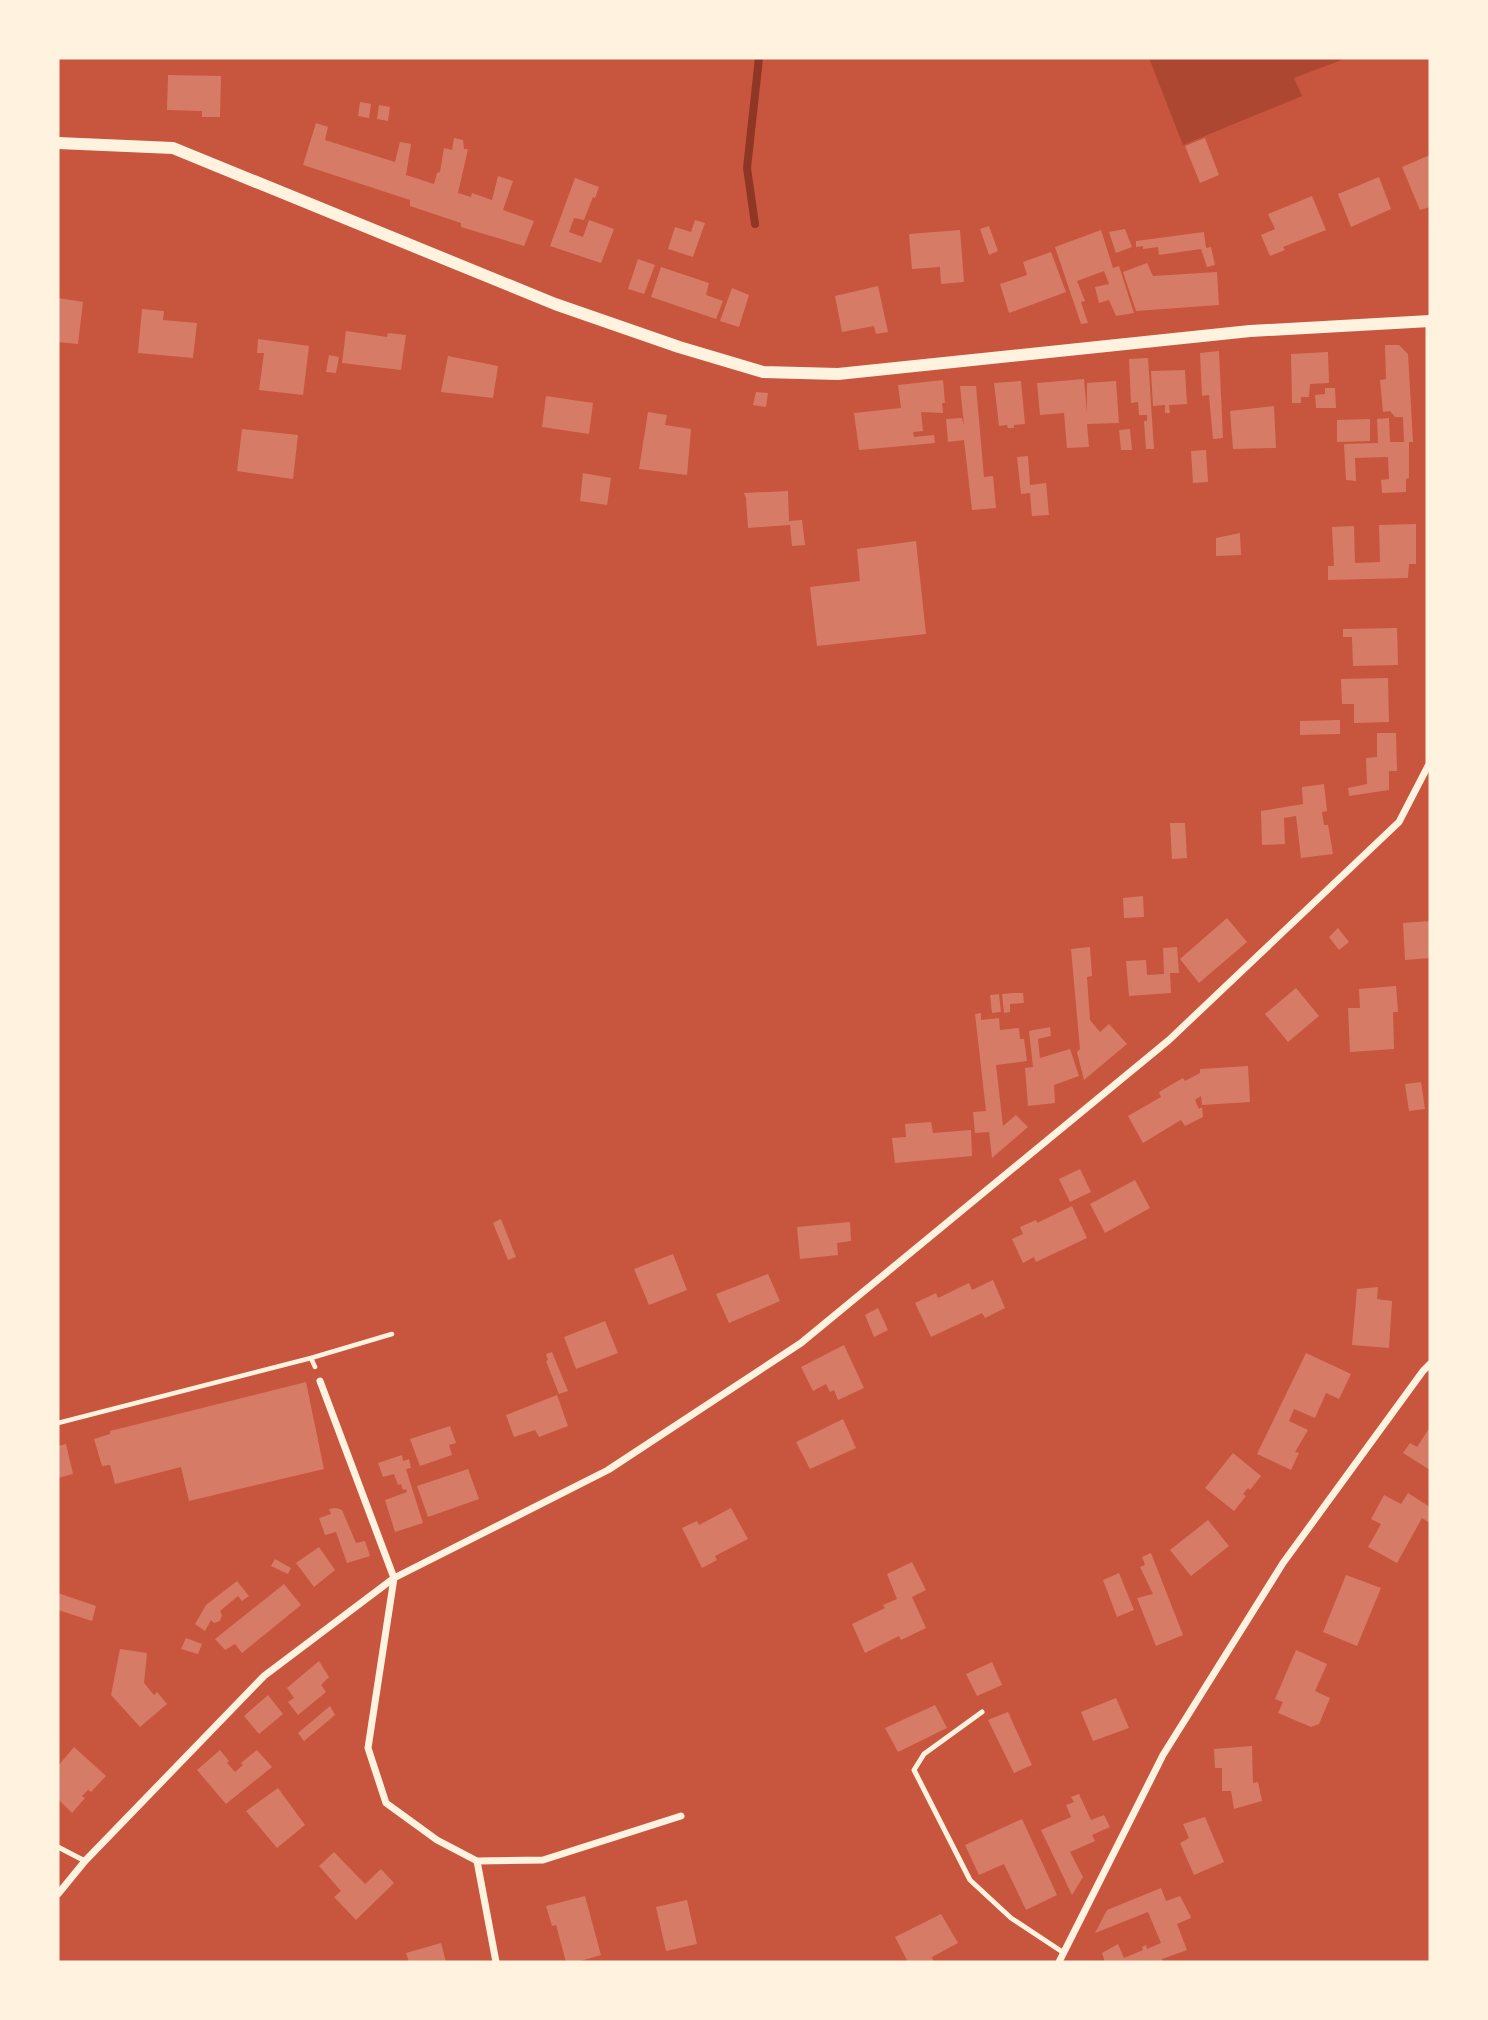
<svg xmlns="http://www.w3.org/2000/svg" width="1488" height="2020" viewBox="0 0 1488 2020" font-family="'Fira Sans Condensed',sans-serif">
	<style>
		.green { fill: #ae4732 }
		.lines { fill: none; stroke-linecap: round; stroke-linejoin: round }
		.stream { stroke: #8f3625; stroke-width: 8 }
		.building { fill: #d67c66 }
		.path { stroke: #fff3e0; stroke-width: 4.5 }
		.service { stroke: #fff3e0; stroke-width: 5 }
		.minor { stroke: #fff3e0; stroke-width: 7 }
		.tertiary { stroke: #fff3e0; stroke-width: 12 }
	</style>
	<rect width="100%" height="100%" fill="#c8553d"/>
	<path class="green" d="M1149,58H1347L1294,78L1302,96L1183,145Z"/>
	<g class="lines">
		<path class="stream" d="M755,224L747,168L759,58"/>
	</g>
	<path class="building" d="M168,75L221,76L220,117H202V111L167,110Z
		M360,102L371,104L369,118L358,116Z
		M379,105L390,107L388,121L377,119Z
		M316,123L328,127L325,140L395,162L400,142L411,144L406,175L434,184L437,173L440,172L444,148L452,150L454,138L463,140L464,149H468L458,193L471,197L472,193L492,200L498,176L513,181L503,210L534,221L524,246L461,227V223L410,206V200L303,165Z
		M1205,138L1219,175L1200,183L1185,146Z
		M1430,155V207L1420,210L1402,167Z
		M1379,177L1391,209L1351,227L1338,194Z
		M575,178L599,187L595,198L593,197L584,220L574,218L569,232L583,237L589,220L614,229L601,263L550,246Z
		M1312,196L1326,230L1283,247L1285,250L1270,256L1261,235L1275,229L1268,214Z
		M695,220L705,223L693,257L668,249L675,227L691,232Z
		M989,226L998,251L989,255L980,229Z
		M1125,229L1132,247L1116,253L1109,232Z
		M960,230L964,282L941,284L940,267L912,269L909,234Z
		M1101,230L1113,268L1119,266L1134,313L1116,316L1109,300L1099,303L1095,287L1109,284L1104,271L1077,281L1085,301L1081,302L1088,323L1081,324L1055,247Z
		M1204,232L1206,248L1211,247L1215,265L1207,267L1201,249L1159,255L1158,247L1143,249V246L1136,247V241Z
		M1051,252L1066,292L1009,313L1000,284L1027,275L1023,262Z
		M638,259L655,265L644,294L628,289Z
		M1147,263L1153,276L1217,272L1219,305L1136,311L1123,272Z
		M661,267L709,283L706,295L723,301L716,319L651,297Z
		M878,286L888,332L876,334L874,326L842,332L835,296Z
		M732,288L749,295L739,327L720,321Z
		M58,298L83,302L78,344L58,342Z
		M142,309L164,311L163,320L197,323L193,358L138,353Z
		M346,331L387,337L388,333L406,335L401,370L342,363Z
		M258,339L309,346L303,395L259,390L264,353H257Z
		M1385,345H1399L1408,354L1413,442H1409V478L1406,479V492L1382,493L1381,480L1389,479L1388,457L1355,458L1356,481L1346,480L1344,444L1378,443L1377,419L1389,418L1390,442H1404L1403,417H1395L1390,411L1383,412L1380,380L1386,379Z
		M1219,351L1223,438L1213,439L1209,395L1202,396L1200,353Z
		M1328,352L1329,383L1310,384L1309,397H1301V403H1292L1291,354Z
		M329,355L339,357L336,373L326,372Z
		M448,356L498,366L493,398L441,392Z
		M1148,358L1154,449H1146L1144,421H1147V415H1139L1138,402L1131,403L1129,359Z
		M1185,370L1187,404L1169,405L1170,413H1165V405L1153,406L1151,371Z
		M1084,379L1087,413V383L1116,381L1119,423L1087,424L1089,447L1067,448L1064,413L1040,415L1037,383Z
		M943,380L945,403H942L943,413L921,412L923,431L913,432L914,437L934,435L935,443L859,450L854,413L901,408L898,385Z
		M1021,381L1025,424L1014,425V428H1008L1007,425L999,426L994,383Z
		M960,386H976L984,477L993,476L996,508L972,510L964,440L948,442L946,419L962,418L964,425Z
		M1325,388H1335L1336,408H1316L1315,395L1325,394Z
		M756,392L768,393L766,407L753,405Z
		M546,396L593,403L589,434L542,427Z
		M1274,406L1276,448L1233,449L1230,411Z
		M648,412L667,415L665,425L691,429L687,475L639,469Z
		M1370,419V441L1337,442V420Z
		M242,429L298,435L293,479L237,471Z
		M1130,429L1132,450H1121L1119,430Z
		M1206,450L1208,482L1193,483L1191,451Z
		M1028,456L1030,485L1046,483L1049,515L1032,516L1030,493L1021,494L1017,457Z
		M583,473L611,478L607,505L580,501Z
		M788,491L789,521L802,520L805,545L792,546L790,525L748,528L746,498L744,493Z
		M1416,524V564H1409L1408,578L1328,580V566H1334L1332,527L1354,526L1355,563L1380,562L1379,525Z
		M1240,533L1241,555L1216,556V538Z
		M916,541L926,634L817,646L810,587L860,581L857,549Z
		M1397,628L1398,665L1353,666L1352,637H1343V629Z
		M1388,678L1389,722L1354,723V704H1342L1341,679Z
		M1340,720V734L1300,735V721Z
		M1377,733H1396L1397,771H1389V790L1349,796L1348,788L1367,784L1366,758L1377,757Z
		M1324,784L1327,811L1322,812L1324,825H1328L1333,854L1301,858L1296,816L1284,818L1285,844L1262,845L1261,811L1303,804L1302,787Z
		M1170,823H1185L1187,858L1172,859Z
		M1143,896L1144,917L1124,918L1123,898Z
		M1227,918L1247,942L1199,983L1180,959Z
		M1430,921V958L1405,960L1403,923Z
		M1338,928L1349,942L1339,950L1329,937Z
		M1090,947L1092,976L1087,977L1090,1020L1100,1032L1109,1024L1127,1044L1084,1080L1077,1052L1080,1049L1071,949Z
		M1177,947L1179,973H1170L1171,993L1129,996L1126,961L1146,960L1147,975L1164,974L1163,948Z
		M1396,986L1398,1012H1393L1394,1049L1350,1052L1348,1008H1360L1359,989Z
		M1296,988L1319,1016L1288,1042L1265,1014Z
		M1014,993H1023L1024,1003L1010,1004V1012L1004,1013L1002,994Z
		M999,994L1001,1012L992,1013L990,995Z
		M981,1013V1020L999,1018L1000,1030L1019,1028L1020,1039H1024L1027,1061L996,1065L1003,1126L1016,1115L1028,1127L992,1158L989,1132L975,1133L973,1112L986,1111L975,1014Z
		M1050,1027L1051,1036L1038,1039L1040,1058L1070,1049L1079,1076L1054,1085L1055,1103L1028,1106L1025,1068L1033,1067L1029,1031Z
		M1248,1066L1250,1102L1202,1105L1201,1096L1195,1100L1199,1109L1202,1107L1203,1117L1185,1126L1181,1120L1143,1143L1128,1116L1161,1097L1159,1092L1183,1078L1185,1081L1200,1073V1069Z
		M1421,1082L1425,1109L1409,1111L1405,1084Z
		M931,1122L933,1133L971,1130L972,1156L895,1163L892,1138L906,1137L905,1124Z
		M1080,1169L1091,1192L1070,1202L1059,1179Z
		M1135,1180L1150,1208L1105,1233L1090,1204Z
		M1072,1206L1087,1238L1036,1262L1034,1257L1023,1263L1012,1239L1023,1234L1020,1227L1036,1220L1037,1223Z
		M501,1219L516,1257L508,1260L493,1223Z
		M850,1222L851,1241L837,1243L838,1255L800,1259L797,1227Z
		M673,1254L687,1290L649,1305L634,1269Z
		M768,1274L780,1301L729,1323L716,1294Z
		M993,1280L1005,1308L985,1318L982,1313L931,1337L915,1303L936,1293L938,1298L969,1283L972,1290Z
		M1378,1287L1377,1299L1392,1301L1389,1348L1352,1345L1357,1289Z
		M878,1308L888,1330L874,1337L865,1315Z
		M605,1321L618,1353L576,1369L564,1337Z
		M844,1345L864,1388L838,1400L834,1390L830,1392L826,1384L813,1391L801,1367Z
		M552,1352L568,1391L559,1394L546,1361L548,1360L546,1354Z
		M1306,1353L1351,1374L1339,1399L1326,1393L1315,1418L1294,1409L1289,1421L1308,1430L1295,1452L1299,1453L1291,1470L1257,1454Z
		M306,1382L324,1469L189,1501L181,1467L115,1484L110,1465L102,1466L94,1439L110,1434V1431Z
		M557,1395L568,1426L539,1437L535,1430L514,1437L506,1415Z
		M843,1419L856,1448L810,1469L796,1442Z
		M450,1426L456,1443L449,1445L452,1455L420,1466L410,1439Z
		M1430,1427V1470L1403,1453L1410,1443L1417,1447Z
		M66,1444L73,1474L58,1478V1446Z
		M1233,1453L1261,1476L1250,1490L1248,1488L1243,1494L1246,1496L1234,1511L1205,1488Z
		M402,1455L403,1461L409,1459L411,1468L406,1469L423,1523L395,1532L385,1500L407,1492L406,1489L403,1490L401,1484L398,1485L394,1474L383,1477L378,1463Z
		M468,1469L479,1499L428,1517L417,1486Z
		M1408,1493L1430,1507V1523L1422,1518L1397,1563L1368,1547L1381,1524L1371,1519L1384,1495L1401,1504Z
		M336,1508L342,1510L356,1543L365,1541L370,1556L347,1563L336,1532L325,1535L319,1518L331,1514L329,1509Z
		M731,1508L748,1539L715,1556L717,1560L702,1568L682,1528L697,1521L699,1525Z
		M1208,1520L1229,1546L1191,1576L1170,1550Z
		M319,1547L335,1570L314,1587L296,1563Z
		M1151,1553L1183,1635L1156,1646L1137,1598L1153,1594L1140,1567L1145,1565L1142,1557Z
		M275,1559L291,1568L288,1574L271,1566Z
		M912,1562L926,1590L912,1597L926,1628L901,1640L899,1636L865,1653L852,1624L885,1608L883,1605L897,1599L887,1574Z
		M1119,1573L1134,1610L1117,1617L1103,1580Z
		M1346,1575L1381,1588L1357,1646L1323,1632Z
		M237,1581L249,1596L242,1601L238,1596L220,1611L222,1615L220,1621L214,1623L211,1620L205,1631L195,1624L206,1605Z
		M284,1584L301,1605L242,1653L235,1644L225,1650L215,1639Z
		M58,1593L96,1606L92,1621L58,1610Z
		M186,1638L202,1644L198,1654L181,1649Z
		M120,1649L147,1653L144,1683L154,1695L157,1692L167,1704L140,1727L111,1695Z
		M1296,1650L1327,1664L1315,1691L1330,1698L1319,1724L1311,1727L1278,1713L1283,1702L1275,1699Z
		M319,1661L329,1677L321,1685L326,1692L298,1715L288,1702L294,1698L287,1688Z
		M992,1662L1002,1685L977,1696L966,1674Z
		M268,1695L283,1714L259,1734L244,1716Z
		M1116,1698L1129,1728L1093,1741L1081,1712Z
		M935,1705L947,1728L898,1752L885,1728Z
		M330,1706L335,1715L304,1741L298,1733Z
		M1008,1712L1032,1765L1014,1773L988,1720Z
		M1252,1746L1253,1783L1258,1782L1262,1801L1234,1809L1231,1791H1222V1768H1215L1214,1749Z
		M74,1747L106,1776L91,1792L88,1790L82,1796L85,1798L72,1813L58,1799V1766Z
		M220,1750L229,1761L227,1763L235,1772L243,1765L241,1763L257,1750L272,1767L226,1804L197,1770Z
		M278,1788L305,1825L277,1848L246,1811Z
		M1079,1794L1091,1820L1104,1815L1110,1827L1092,1835L1095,1841L1070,1852L1083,1877L1072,1895L1041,1830L1071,1817L1066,1805L1074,1802L1071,1797Z
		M1205,1817L1224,1862L1194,1875L1180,1843L1189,1838L1183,1824Z
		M1022,1819L1057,1895L1026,1910L1004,1864L979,1875L965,1845Z
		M334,1852L365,1884L381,1869L394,1883L356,1920L334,1897L341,1891L319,1866Z
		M1161,1888L1166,1901L1180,1896L1190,1915L1191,1918L1177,1924L1187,1950L1162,1959L1163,1962H1105L1102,1953L1118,1944L1124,1958L1143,1950L1142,1947L1146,1945L1147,1949L1161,1943L1148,1912L1095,1933L1107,1910Z
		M585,1896L601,1955L577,1962H566L556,1925L552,1926L546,1906Z
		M687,1900L697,1944L666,1951L656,1907Z
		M941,1914L958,1943L932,1957L933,1961L931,1962H908L895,1937Z
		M441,1943L446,1962H409L406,1953Z"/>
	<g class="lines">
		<path class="path" d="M315,1367L311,1358L392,1334
			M58,1423L311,1358"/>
		<path class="service" d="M982,1712L924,1754L914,1770L970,1880L1011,1918L1064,1953
			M58,1847L85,1861"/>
		<path class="minor" d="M320,1381L394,1578L368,1748L386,1803L437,1840L477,1861L496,1962
			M477,1861L543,1860L681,1816
			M58,1894L85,1861L264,1676L394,1578L608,1470L801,1343L1169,1040L1399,822L1429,764V321
			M1059,1962L1163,1755L1283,1563L1423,1371L1430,1364"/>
		<path class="tertiary" d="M58,143L173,148L555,304L679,347L763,372L838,374L1250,331L1430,321"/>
	</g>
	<rect width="1488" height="2020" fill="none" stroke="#fff3e0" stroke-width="119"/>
</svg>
